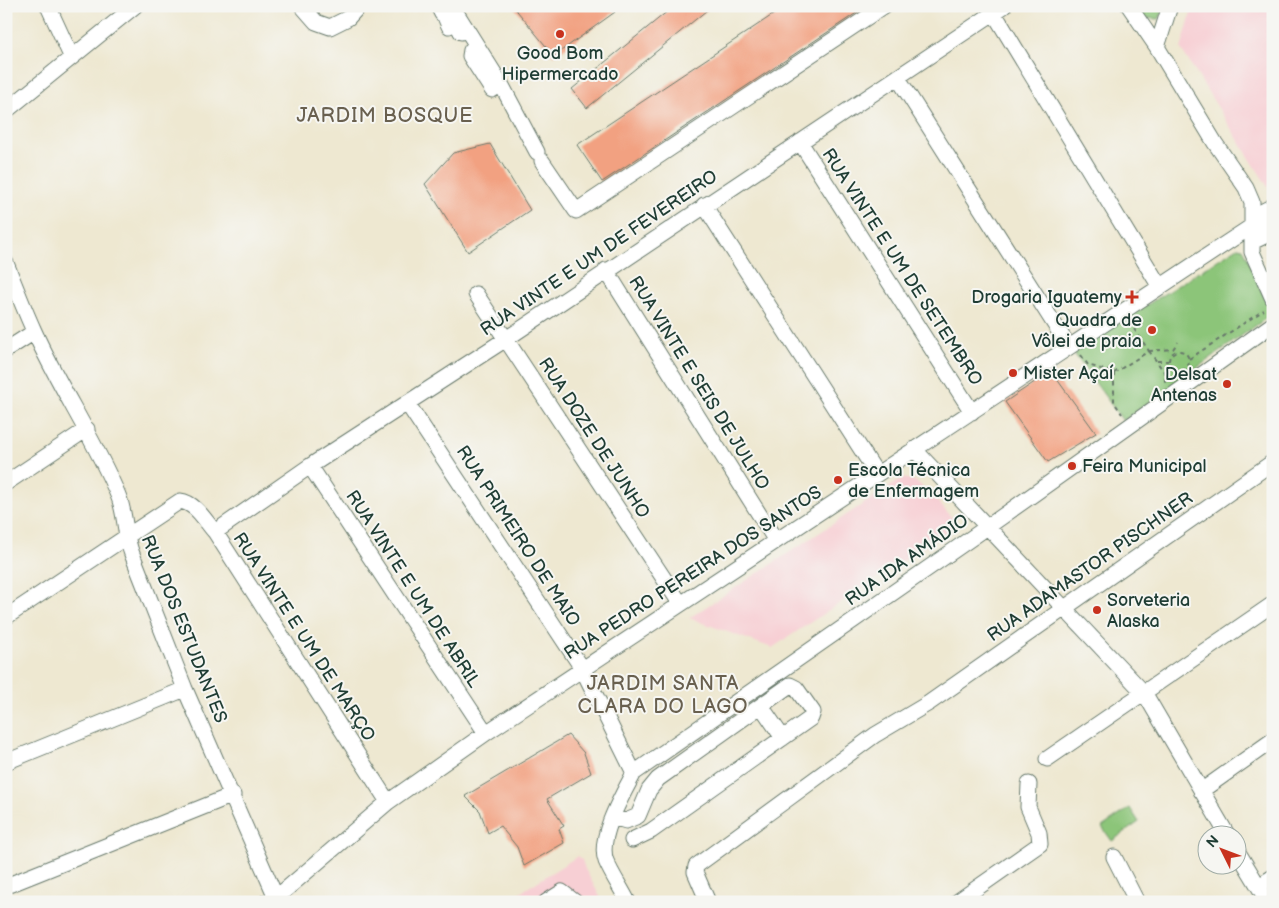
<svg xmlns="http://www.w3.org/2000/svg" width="1279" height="908" viewBox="0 0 1279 908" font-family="'Balsamiq Sans',sans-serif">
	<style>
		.built { fill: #f7cfd4 }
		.green { fill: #8cc579; stroke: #568156 }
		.building { fill: #f2a181 }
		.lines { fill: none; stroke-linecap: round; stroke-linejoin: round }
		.minor-casing { stroke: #67796b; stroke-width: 17 }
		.path { stroke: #67796b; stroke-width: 2; stroke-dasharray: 4 4; stroke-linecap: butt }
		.minor { stroke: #fff; stroke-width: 15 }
		.poi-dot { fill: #c8321e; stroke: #f6f6f2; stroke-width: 2 }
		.labels { text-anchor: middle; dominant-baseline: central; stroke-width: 4; stroke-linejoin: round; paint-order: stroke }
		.poi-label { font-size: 18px; fill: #1f3d34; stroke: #f6f6f2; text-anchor: start }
		.street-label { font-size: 18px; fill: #1f3d34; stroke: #f6f6f2 }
		.quarter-label { font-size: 20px; letter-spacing: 1px; fill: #69604f; stroke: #f6f6f2 }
	</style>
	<rect width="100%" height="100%" fill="#f6f6f2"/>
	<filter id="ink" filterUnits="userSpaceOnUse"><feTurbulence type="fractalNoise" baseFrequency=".02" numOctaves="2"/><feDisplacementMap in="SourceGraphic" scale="10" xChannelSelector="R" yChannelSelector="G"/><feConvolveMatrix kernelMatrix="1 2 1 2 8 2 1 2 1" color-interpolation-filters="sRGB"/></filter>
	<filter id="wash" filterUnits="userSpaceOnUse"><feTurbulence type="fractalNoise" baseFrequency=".0096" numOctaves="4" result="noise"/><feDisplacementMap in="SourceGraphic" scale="20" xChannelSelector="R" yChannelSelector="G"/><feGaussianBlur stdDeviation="1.12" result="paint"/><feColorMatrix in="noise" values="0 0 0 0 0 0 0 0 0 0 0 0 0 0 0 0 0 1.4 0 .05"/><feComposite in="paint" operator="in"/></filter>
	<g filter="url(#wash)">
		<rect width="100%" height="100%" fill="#eee8d1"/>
		<path class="built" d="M1193,6H1273V195L1181,49Z
			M903,478L915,481L927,490L955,521L951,529L772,648L689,618Z
			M578,856L582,860L585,869L603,902H505Z"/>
		<path class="green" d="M1133,6H1166L1159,19L1143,18Z
			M1238,247L1243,248L1272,314L1123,421L1073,352Z
			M1130,808L1139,822L1112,841L1102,827Z"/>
		<g id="blocks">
			<path class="building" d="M513,6H611L615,12L554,56Z
				M674,6H712L587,108L572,89Z
				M786,6H867L602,182L577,145Z
				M490,144L530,210L468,252L425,184L453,153Z
				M1051,371L1096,433L1048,462L1005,402Z
				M568,735L584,753L591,773L547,799L564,826L559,829L564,843L524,866L517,847L500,826L488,833L480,811L465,796Z"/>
		</g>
	</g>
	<g filter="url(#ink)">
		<use href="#blocks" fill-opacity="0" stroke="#67796b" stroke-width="1"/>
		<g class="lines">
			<g class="minor-casing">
				<path id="minor" d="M48,6L71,56
					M302,6L316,22L330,27L348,18L359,6
					M438,6L442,14L448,9L452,15L446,19L449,26L456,22L461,32
					M452,6L501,84L492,90L470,56L471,50
					M1129,6L1157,47L1215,143L1246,188L1252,202V242
					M994,13L1160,287
					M1157,47L1170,6
					M898,78L1069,347
					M501,84L537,152
					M6,111L135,6
					M800,142L972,412
					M542,161L576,211L884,6
					M704,205L877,474
					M1252,217L1273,206
					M1273,232L1252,242V252L1273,299
					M6,263C15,286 24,309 34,331C59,387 94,438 118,495C126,514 124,534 132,554L185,689L278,902
					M606,270L776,541
					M476,294L680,603
					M6,350L34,332
					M407,403L582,668L634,773
					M914,449L1145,694L1228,836
					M310,466L486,733
					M6,483L87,429
					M215,532L310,466L506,339L1004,6
					M6,617L180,501C196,503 205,521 215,532L388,802
					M761,706L783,738
					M1047,759L1273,604
					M6,762L185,689
					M1201,791L1273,740
					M613,817L626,821L638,816L649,790L658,779L790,685L796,688L813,712L811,718L651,831L632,840
					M1236,849L1268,902
					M1114,857L1137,902
					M6,886L233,795
					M1259,886L1273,877
					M266,902L277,897L388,802L486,733L1252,226L1273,222
					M546,902L562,892L575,902
					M628,902C621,888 612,875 606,861C597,838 623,794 634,773L993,523L1273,324
					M708,902L695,872L696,866L875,735L929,703L1273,462
					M957,902L1040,844L1039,833L1028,807L1029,784"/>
			</g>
			<path class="path" d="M1169 361a10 10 0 1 1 20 0a10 10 0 1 1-20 0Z
				M1149,351L1165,373V383
				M1149,351L1173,349L1178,342
				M1081,355L1088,365L1114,373V402L1122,414
				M1189,359L1264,310
				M1157,361H1168
				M1114,373L1149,351L1130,323"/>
			<use href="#minor" class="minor"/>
		</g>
	</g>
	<g class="poi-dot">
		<circle cx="560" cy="34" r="5"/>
		<path d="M1129.5 289.5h5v5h5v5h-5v5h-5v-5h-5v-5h5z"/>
		<circle cx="1152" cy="330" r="5"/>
		<circle cx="1013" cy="373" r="5"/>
		<circle cx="1227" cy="384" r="5"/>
		<circle cx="1072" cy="466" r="5"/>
		<circle cx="838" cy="480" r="5"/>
		<circle cx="1097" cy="610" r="5"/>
	</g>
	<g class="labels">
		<g class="poi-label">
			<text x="560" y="53" text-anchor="middle">Good Bom<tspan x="560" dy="21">Hipermercado</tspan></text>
			<text x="1122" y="297" text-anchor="end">Drogaria Iguatemy</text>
			<text x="1142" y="320" text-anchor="end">Quadra de<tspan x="1142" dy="21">Vôlei de praia</tspan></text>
			<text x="1023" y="373">Mister Açaí</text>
			<text x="1217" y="374" text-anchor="end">Delsat<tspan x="1217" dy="21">Antenas</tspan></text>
			<text x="1082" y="466">Feira Municipal</text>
			<text x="848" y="470">Escola Técnica<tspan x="848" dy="21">de Enfermagem</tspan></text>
			<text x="1107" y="600">Sorveteria<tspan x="1107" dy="21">Alaska</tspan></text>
		</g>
		<g class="street-label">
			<text transform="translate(599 253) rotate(-34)">RUA VINTE E UM DE FEVEREIRO</text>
			<text transform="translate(902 267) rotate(57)">RUA VINTE E UM DE SETEMBRO</text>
			<text transform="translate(699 383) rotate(58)">RUA VINTE E SEIS DE JULHO</text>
			<text transform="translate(594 438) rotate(57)">RUA DOZE DE JUNHO</text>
			<text transform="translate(518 536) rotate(57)">RUA PRIMEIRO DE MAIO</text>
			<text transform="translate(907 560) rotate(-35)">RUA IDA AMÁDIO</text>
			<text transform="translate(1090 567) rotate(-35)">RUA ADAMASTOR PISCHNER</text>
			<text transform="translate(693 573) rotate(-33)">RUA PEDRO PEREIRA DOS SANTOS</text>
			<text transform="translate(413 589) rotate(57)">RUA VINTE E UM DE ABRIL</text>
			<text transform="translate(184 629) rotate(68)">RUA DOS ESTUDANTES</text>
			<text transform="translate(304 637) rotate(57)">RUA VINTE E UM DE MARÇO</text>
		</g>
		<g class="quarter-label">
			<text x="385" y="116">JARDIM BOSQUE</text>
			<text x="663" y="684">JARDIM SANTA<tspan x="663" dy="23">CLARA DO LAGO</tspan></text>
		</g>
	</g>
	<rect width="1279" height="908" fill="none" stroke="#f6f6f2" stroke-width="25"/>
	<g transform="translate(1222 850) rotate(312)"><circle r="24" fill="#f6f6f2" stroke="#a0aca6"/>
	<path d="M0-4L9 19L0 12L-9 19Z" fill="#c8321e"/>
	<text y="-8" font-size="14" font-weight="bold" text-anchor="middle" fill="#1f3d34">N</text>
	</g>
</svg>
